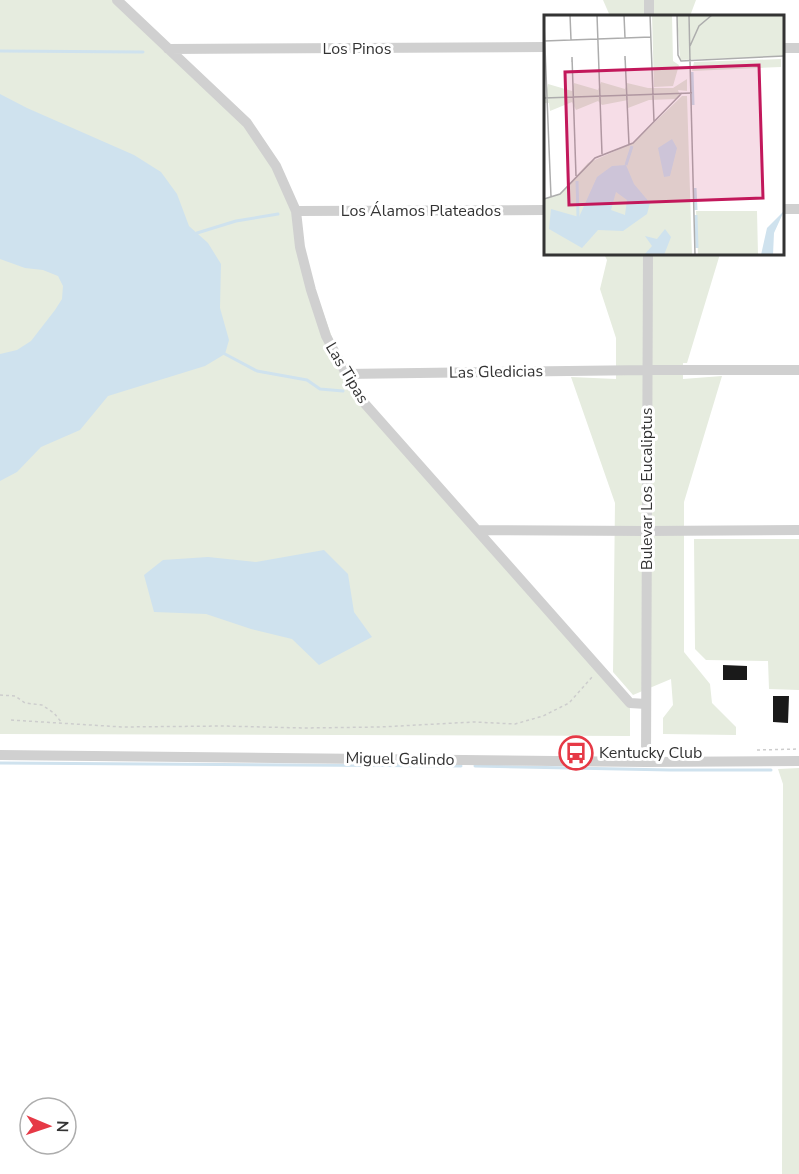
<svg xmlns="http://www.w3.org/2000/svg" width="799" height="1174" viewBox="0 0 799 1174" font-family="'Nunito Sans',sans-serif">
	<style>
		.green { fill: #e6ecdf }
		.water { fill: #cfe2ee }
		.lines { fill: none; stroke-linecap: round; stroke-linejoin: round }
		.stream { stroke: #cfe2ee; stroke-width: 3 }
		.building { fill: #1a1a1a }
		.path { stroke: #cdcdcd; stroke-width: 1.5; stroke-dasharray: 3 3; stroke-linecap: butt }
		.minor { stroke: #d0d0d0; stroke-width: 10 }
		.labels { text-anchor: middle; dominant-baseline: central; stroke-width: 6; stroke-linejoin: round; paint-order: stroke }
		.street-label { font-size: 16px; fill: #333; stroke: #fff }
		.poi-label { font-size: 16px; fill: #333; stroke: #fff; text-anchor: start }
		.inset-river { fill: none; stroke: #cfe2ee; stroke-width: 3 }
		.inset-road { fill: none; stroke: #adadad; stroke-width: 1.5 }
		.view { fill: #c2185b; fill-opacity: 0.15; stroke: #c2185b; stroke-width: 3 }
		.inset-edge { fill: none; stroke: #333; stroke-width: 3 }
	</style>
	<rect width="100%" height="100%" fill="#fff"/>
	<path class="green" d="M0,0H117L247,123L296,211L300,247L345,374L630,703V736L0,734Z
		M603,0H696L690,16H610Z
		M604,254H720L687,363H683V379L722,376L684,502V652L710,684L712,703L736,727V735L663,734V718L673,705L671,679L633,695L613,672L615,503L571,377L616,379V338L600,289L607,260Z
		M694,539H799V690L769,689L768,661L706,660L695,649Z
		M799,768V1174H782L783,784L778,769Z"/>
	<path class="water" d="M0,94L27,108L134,155L161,172L177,194L189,226L208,243L221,264L220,308L229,340L225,354L205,366L108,396L80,430L41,447L17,472L0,481V354L17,350L31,341L55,310L62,299L63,286L58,276L43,270L25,268L0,259Z
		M324,550L348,574L354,612L372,637L319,665L292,639L251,629L206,614L154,612L144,575L163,560L208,557L256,562Z"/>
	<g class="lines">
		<path class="stream" d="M0,51L143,52
			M197,233L236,221L278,214
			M225,354L257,371L307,380L320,389L343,391
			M0,763L461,766
			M475,766L670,770H771"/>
	</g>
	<path class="building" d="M723,665L747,666V680H723Z
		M773,696H789L788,723L773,722Z"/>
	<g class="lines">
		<path class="path" d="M0,695L15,696L25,703L42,705L54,713L62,723
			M11,720L122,727L223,726L304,728L380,727L474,722L515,724L543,716L569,703L593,676
			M655,748L664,751H677
			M757,750L799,749"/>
		<path class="minor" d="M117,0L247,123L276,166L296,211L300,247L311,290L326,336L358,396L630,703L646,704
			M649,16V0
			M782,48H799
			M168,49L546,47
			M782,209H799
			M296,211L546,210
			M345,374L648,370H799
			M477,530L647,531L799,530
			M0,755L646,762L799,761
			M646,762L648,254"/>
	</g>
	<defs>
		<g id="bus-ring" transform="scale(1.725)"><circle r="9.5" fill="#fff" stroke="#e63946" stroke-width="1.5"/><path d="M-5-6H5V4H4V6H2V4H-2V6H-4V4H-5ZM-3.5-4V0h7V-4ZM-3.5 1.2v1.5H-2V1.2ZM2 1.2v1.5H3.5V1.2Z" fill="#e63946"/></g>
	</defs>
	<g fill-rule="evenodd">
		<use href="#bus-ring" x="576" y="753"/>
	</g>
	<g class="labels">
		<g class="street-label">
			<text x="357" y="49">Los Pinos</text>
			<text x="421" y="211">Los Álamos Plateados</text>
			<text transform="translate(496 372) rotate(-1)">Las Gledicias</text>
			<text transform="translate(347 373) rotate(59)">Las Tipas</text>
			<text transform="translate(647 489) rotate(-90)">Bulevar Los Eucaliptus</text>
			<text transform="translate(400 759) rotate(1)">Miguel Galindo</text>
		</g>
		<g class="poi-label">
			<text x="599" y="753">Kentucky Club</text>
		</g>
	</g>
	<g transform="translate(544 15)">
		<rect width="240" height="240" fill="#fff"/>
		<path d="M108,0H128L129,46L135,50L129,71L110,72ZM133,0H240V41L136,45ZM237,44V52L148,56L150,47ZM143,64V76L134,75L136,81L133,84L105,85L84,93V85L58,90L54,86L32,95L28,87L6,96L5,88H0L4,69L28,76L30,68L54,75L57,67L81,74L83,68L104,73H129ZM138,81H143L148,240H0V184L16,179L44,148L89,128ZM152,196H213L214,240H154Z" fill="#e6ecdf"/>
		<path d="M128,124L133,133L126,161L120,162L114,133ZM82,150L90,169L106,188L103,199L79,216L54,215L38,233L5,214L7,194L35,202L53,162L68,151ZM72,177L83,185L81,200L67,195ZM240,196L230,218L229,240H217L223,213ZM121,214L127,222L120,240H100L108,231L101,221L113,224Z" fill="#cfe2ee" fill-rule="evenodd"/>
		<path class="inset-river" d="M148,57L149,90M82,150L88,131M33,166L34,202M151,173L152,195M152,200L153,233"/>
		<path class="inset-road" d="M26,0L27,25M53,0L58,139M80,0L81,23M106,0L110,107M133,0L134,40L137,46L240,41M145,0L146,46M0,8L7,182M0,26L107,22M146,31L155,11L168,0M81,45V41L85,130M146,46L151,240M28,47V42L32,161M0,83L148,78M0,184L16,179L51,143L89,128L138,78"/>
		<path class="view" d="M215,50L219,183L25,190L21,57Z"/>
		<rect width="240" height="240" class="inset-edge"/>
	</g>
	<g transform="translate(48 1126) rotate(92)"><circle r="28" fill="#ffffff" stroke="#adadad" stroke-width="1.5"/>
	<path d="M0-4.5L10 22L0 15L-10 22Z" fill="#e63946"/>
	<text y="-9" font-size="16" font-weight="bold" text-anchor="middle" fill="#333333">N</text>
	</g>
</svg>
